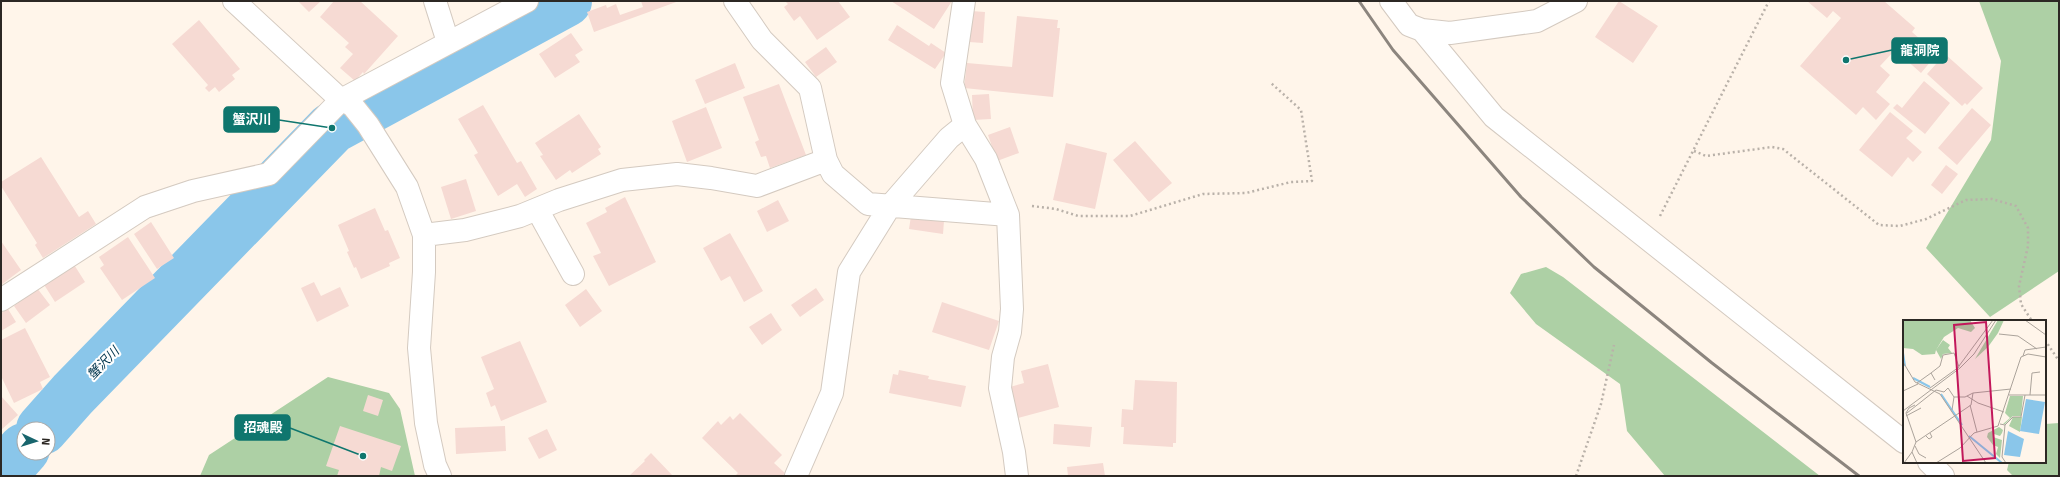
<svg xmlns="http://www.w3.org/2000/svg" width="2060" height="477" viewBox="0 0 2060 477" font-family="'Fira Sans','Noto Sans JP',sans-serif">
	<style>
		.green { fill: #add0a5 }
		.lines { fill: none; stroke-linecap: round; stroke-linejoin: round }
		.river { stroke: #8ac6ea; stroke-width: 52 }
		.building { fill: #f6dad3 }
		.minor-casing { stroke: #d4cac0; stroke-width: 24 }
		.path { stroke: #b9b1a9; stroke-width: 2.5; stroke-dasharray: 2 3; stroke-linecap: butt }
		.minor { stroke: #fff; stroke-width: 22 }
		.rail { stroke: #8c857e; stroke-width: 3 }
		.labels { text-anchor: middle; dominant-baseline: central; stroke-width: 4; stroke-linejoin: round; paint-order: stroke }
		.water-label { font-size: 13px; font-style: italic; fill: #00354d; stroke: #fff }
		.inset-river { fill: none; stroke: #8ac6ea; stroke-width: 2 }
		.inset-road { fill: none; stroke: #aba39b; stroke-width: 1 }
		.view { fill: #c2185b; fill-opacity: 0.15; stroke: #c2185b; stroke-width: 2 }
		.inset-edge { fill: none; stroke: #2c2824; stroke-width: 2 }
		.leader { fill: none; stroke: #0f766e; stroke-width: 1.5 }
		.callout-dot { fill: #0f766e; stroke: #fff; stroke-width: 1.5 }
		.callout { fill: #0f766e; stroke: #0f766e; stroke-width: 1.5 }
		.callout-label { font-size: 13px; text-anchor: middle; font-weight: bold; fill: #fff }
	</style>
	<rect width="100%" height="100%" fill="#fff5ea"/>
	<path class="green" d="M1979,1H2059V271L1990,317L1926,248L1991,140L2001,61Z
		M1546,267L1563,277L1820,476H1665L1627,431L1620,384L1536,324L1510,293L1521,274Z
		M328,377L389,393L400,409L415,476L326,475L200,476L209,455Z
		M2059,423V476H2013L2007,470L2009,462H2045V424Z"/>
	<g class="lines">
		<path class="river" d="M42,429L73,394L332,128L566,1
			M1,475L24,449"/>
	</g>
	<path class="building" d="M298,1H321L309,12Z
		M334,1H360L398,36L364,74L363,72L355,81L340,68L353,54L345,47L349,43L320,17Z
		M641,1H679L594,32L587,12L606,5L607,8L616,4L620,15L643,7Z
		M785,1H838L850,17L817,40L800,16L794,21L784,7L788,4Z
		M891,1H952L934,29Z
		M1619,1L1658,26L1633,63L1595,37Z
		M1807,1H1884L1915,28L1912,32L1937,54L1921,73L1895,50L1880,66L1890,75L1876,92L1890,104L1876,120L1863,107L1856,115L1800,66L1841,18L1833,11L1827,18Z
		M971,11L985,12L983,43L969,42Z
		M1017,16L1058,20L1057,28H1060L1053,97L964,88L967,63L1012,67Z
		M199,20L240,69L232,75L235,79L219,92L215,87L209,92L205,88L208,85L172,44Z
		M897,25L929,46L931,43L946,53L935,69L888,40Z
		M571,33L583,50L575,55L580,62L555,78L539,54Z
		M826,47L837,62L816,77L805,62Z
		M1945,54L1983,88L1967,105L1965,103L1962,106L1927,74Z
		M735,63L745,88L705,104L695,80Z
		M1924,81L1950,103L1925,134L1893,108L1897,104L1902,108Z
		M779,84L806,155L770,168L766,156L761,157L755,142L759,140L743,97Z
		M989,94L991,119L973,120L972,95Z
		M483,105L517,163L521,161L537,189L525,197L517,184L498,196L474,155L478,153L458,119Z
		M706,107L722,148L687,162L672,121Z
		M1972,108L1991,125L1957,165L1938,148Z
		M1890,112L1913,131L1906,138L1922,152L1913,162L1908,157L1892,177L1859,150Z
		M579,114L601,147L598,149L601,154L572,173L570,170L556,180L540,156L543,155L535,143Z
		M1010,127L1019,153L997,161L988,135Z
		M1135,141L1172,183L1149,202L1113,160Z
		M1066,143L1107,153L1095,209L1053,200Z
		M41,157L79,217L88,211L96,224L43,258L35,245L37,243L1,186V182Z
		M1946,165L1958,174L1942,194L1931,185Z
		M466,179L476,211L451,219L441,187Z
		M625,197L656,262L609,286L593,256L601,253L586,223L607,212L605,208Z
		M778,200L789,221L767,232L757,211Z
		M375,208L385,231L388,230L400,258L389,263L390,266L361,279L356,267L354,268L347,252L349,251L338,225Z
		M911,216L944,221L943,234L909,229Z
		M151,222L174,258L157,269L134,234Z
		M730,233L763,291L744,302L730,276L721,281L703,248Z
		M128,237L155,278L122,300L100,268L104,265L99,257Z
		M1,241L21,270L1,285Z
		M73,263L85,282L55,302L43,283Z
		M314,282L321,296L340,287L349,306L317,322L301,288Z
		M37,288L50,305L26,323L14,306Z
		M816,288L824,300L800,317L791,305Z
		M586,289L602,311L580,327L565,305Z
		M942,302L999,321L989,350L932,332Z
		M8,309L16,322L1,331V313Z
		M771,313L782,330L762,345L749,327Z
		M25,328L50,377L40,382L43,389L14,403L1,376V340Z
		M520,341L547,402L501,421L495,405L491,407L486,393L494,389L481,357Z
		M1048,364L1059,407L1018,418L1010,387L1024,383L1021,371Z
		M899,370L929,376L928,379L966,386L961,407L889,393L893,374L898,375Z
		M1135,380L1177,382L1176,443H1173V447L1123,444L1124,427H1121L1122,409L1133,410Z
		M368,395L383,400L378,416L363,411Z
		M1,396L18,415L1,430Z
		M740,413L782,455L774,463L785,473L783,476H737L736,475L738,473L702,438L718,421L721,425L730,416L733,420Z
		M1054,424L1092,427L1090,447L1053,444Z
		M340,426L401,446L392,471L381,467L379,476H337L339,470L326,466Z
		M505,426L506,451L456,454L455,428Z
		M547,429L557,450L539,459L528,438Z
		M651,453L673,476H629L645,461L644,460Z
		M1103,463L1105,476H1068L1067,467Z"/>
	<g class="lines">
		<g class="minor-casing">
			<path id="minor" d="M234,1L341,100L352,105L368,125L407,187L424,235V272L419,348L426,423L435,465L440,476
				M435,1L448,42
				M735,1L762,40L810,88L826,160L833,174L868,204L1008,215
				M964,1L952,83L965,125L986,159L1008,215L1012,309L1010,332L1003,357L1000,388L1014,452L1017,476
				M1391,1L1409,25L1422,30L1450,33L1537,21L1576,1
				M1422,30L1494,117L1904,442
				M537,209L573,274
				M424,235L465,230L520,216L559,200L622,180L677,174L711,178L757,186L826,160
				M1,300L145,207L193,191L269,174L341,100L527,1
				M1929,462L1943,476
				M796,476L832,393L849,272L890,206L949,138L965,125"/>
		</g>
		<path class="path" d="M1694,151L1706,156L1772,147L1783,149L1879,225L1900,226L1926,219L1966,200L1992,199L2016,206L2028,228V246L2019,286L2021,304L2032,321
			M1032,206L1056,209L1078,216H1130L1203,194L1246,193L1291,182L1312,181L1301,110L1271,83
			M1660,216L1769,1
			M2045,340L2059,361
			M1576,476L1601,404L1614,345"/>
		<use href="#minor" class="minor"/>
		<path class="rail" d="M1359,1L1393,50L1521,197L1594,267L1712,363L1859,476"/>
	</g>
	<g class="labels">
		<g class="water-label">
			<text transform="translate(103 363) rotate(-46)">蟹沢川</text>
		</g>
	</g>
	<g transform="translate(1903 320)">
		<rect width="143" height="143" fill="#fff5ea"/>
		<path d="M0,0H67L72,8L68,12L55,8L41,17L33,30L40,20L47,25L45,28L49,33L40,34L38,39L33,30L32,34L19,35L10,29L0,28ZM95,0H101L95,13L85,27L72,39ZM107,76H120L118,96H110L102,104H100L107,98L102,93ZM110,97H119L117,112L106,106ZM96,107L100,110L99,113L97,116L91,114L90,117L99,120L97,138L93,134L95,127L90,125L84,117L85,113Z" fill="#add0a5"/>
		<path d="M123,79L142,82L136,114L117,111ZM105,111L121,119L117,137L101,135Z" fill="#8ac6ea"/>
		<path class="inset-river" d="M0,33L2,46M10,58L27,67M38,74L59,105M66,116L99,143"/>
		<path class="inset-road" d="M122,0L143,15M96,14L115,16L134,29M120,36L122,30L143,27M0,42L12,62L37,74L83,143M56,46L90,0M14,63L28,53M27,68L56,47L51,33L40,35L37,46L28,53L32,60M0,71L15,64M106,75H143M127,75L129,53L137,52M64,76L75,83L101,92M51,77H62L70,73L108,69M12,85L6,88L3,93L13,122L9,132L14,143M67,85L74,112M49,90L51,77M0,91L57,48L71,34L93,0M4,93L33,70L41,72L45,68L51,77M3,96L18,88M97,104L102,105L99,137L103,143M102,105L110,97H118L122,75M23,116L26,119L29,117L27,113M13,122L68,85L70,73M12,126L16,134L23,138M1,143L9,132M33,143L57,128L71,113L95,106L118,37L125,34L143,37"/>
		<path class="view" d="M83,2L92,138L60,141L51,5Z"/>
		<rect width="143" height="143" class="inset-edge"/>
	</g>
	<path class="leader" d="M1846 60L1892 50M332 128L279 120M363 456L290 428"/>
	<g class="callout-dot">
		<circle cx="1846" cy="60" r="4"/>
		<circle cx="332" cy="128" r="4"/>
		<circle cx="363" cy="456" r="4"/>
	</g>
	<g class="callout">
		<rect x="1892" y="38" width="55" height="25" rx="4"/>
		<rect x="224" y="107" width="55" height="25" rx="4"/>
		<rect x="235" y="415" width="55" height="25" rx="4"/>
	</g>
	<g class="callout-label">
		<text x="1920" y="55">龍洞院</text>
		<text x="252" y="124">蟹沢川</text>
		<text x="263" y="432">招魂殿</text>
	</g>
	<rect width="2060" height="477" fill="none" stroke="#2c2824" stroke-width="4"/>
	<g transform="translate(36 441) rotate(94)"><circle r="19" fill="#ffffff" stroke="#aba9a7"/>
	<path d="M0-3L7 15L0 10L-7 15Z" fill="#18656d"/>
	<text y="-6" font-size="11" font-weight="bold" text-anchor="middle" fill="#2c2824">N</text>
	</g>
</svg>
